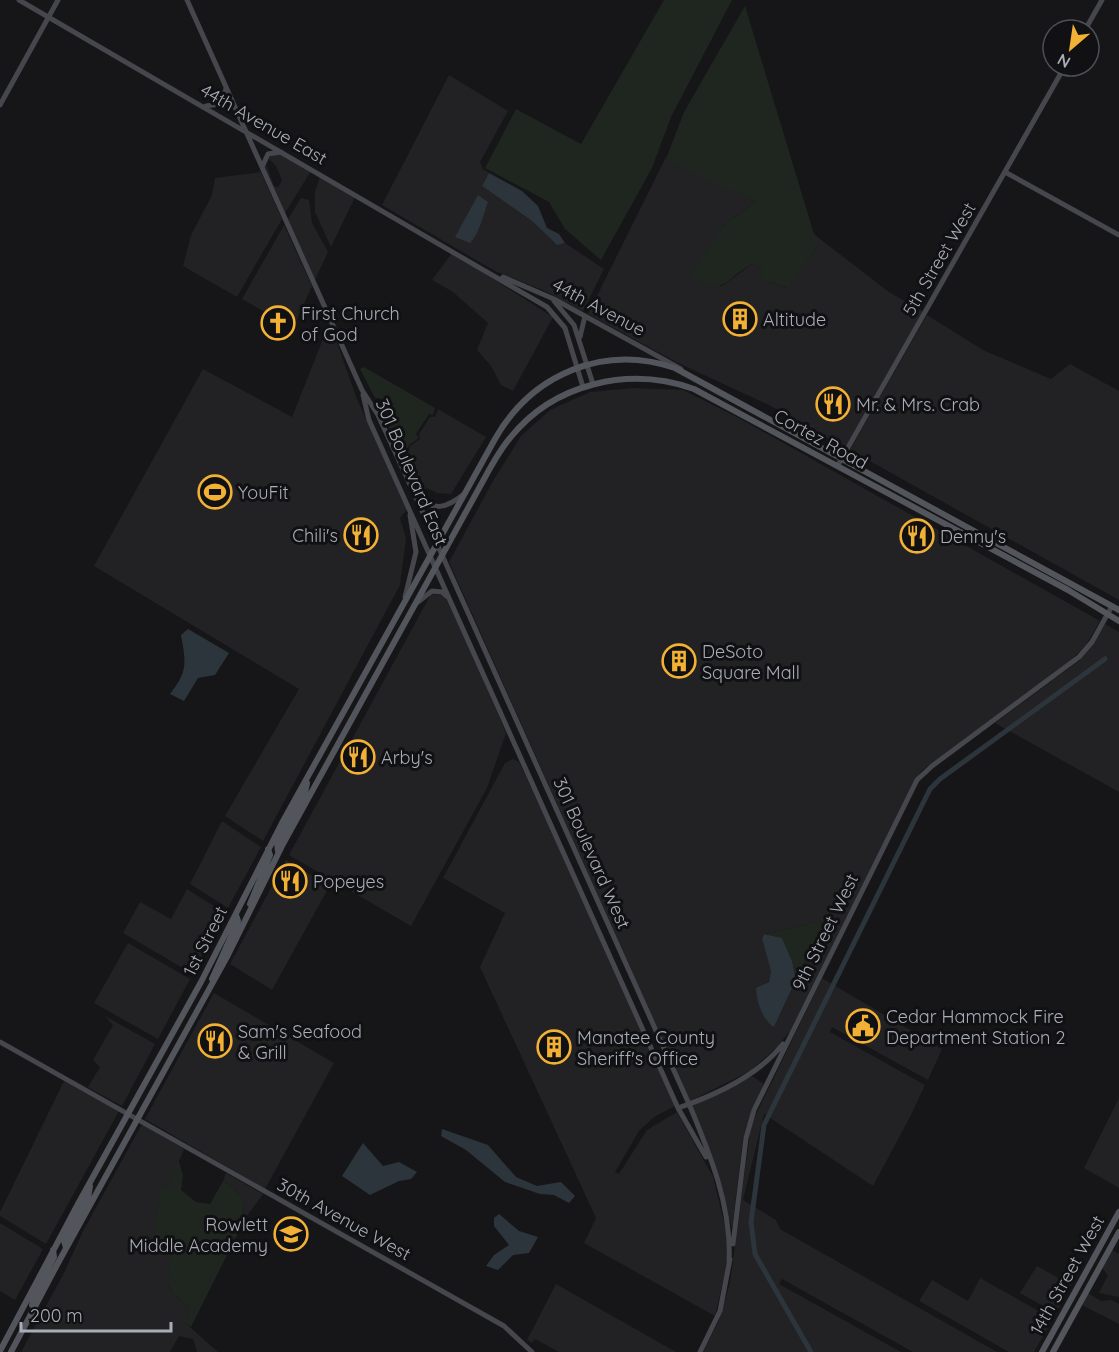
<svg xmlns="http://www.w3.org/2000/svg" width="1119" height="1352" viewBox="0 0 1119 1352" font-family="Quicksand,sans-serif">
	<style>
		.built { fill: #222225; fill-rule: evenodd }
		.green { fill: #1e261f }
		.water { fill: #2c353c }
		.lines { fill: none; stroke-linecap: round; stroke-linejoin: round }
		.canal { stroke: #2c353c; stroke-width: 5 }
		.secondary { stroke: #45474d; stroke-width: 5 }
		.primary { stroke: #53555c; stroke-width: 6 }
		.labels { text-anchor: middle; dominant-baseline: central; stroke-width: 6; stroke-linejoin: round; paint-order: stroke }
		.street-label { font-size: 18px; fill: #a8adb8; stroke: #111113 }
		.poi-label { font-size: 18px; fill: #a8adb8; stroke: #111113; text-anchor: start }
	</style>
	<rect width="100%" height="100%" fill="#161618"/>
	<path class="built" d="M449,75L508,111L480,162L483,169L489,173L482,186L532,221L557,245L565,243L604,269L583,311L545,291L495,271L382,205ZM478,196L488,202L480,219L479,229L455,237Z
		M273,155H283L311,171L285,213L265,167L266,164L274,186L278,187L282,180L276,166L268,158Z
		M666,157L755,202L723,226L690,276L722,286L752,264L762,269L760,278L786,288L812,255L820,239L889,292L923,312L845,448L769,405L676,362L588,314Z
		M261,172L282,219L237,297L183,266L191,235L212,195L215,178Z
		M320,177L355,197L331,247L315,212V192Z
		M301,198L309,200L312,223L328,252L315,280L288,219Z
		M284,225L312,286L293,328L242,299Z
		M452,253L553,317L513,391L501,385L491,366L477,350L488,323L453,292L432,280Z
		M927,315L983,350L1051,379L1070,364L1119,391V600L850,450Z
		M325,334L336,340L357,399L406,506L407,510L400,518L406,538L400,585L263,841L225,816L299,689L94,566L203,369L292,417Z
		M633,388L683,390L737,417L1100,621L1086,645L1069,662L921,771L790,1031L777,1047L750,1071L690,1101L449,562L493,481L521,436L550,410L590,392ZM822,921L821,929L774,1027L762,986L769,981L771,971L762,939L764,934Z
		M438,409L486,437L451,494L437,493L427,488L421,494L412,483L398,454H407L410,446L420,439L419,434L430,417H435Z
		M431,594L442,595L449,601L506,733L487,788L411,926L289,855Z
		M1105,624L1119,632V792L995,723L1080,660L1094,643Z
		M513,759L519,762L567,863L675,1106L654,1117L639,1131L615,1172L619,1174L647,1130L677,1112L713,1177L726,1230L727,1264L715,1316L584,1243L596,1218L480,967L505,913L443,878L505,763Z
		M222,821L261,847L228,908L190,884Z
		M286,860L350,898L329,887L272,990L230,964Z
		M187,889L225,913L193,974L123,933L140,902L171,919Z
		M128,943L190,979L158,1039L94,1003Z
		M822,978L942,1049L928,1080L832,1027L830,1032L925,1085L911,1115L873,1186L764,1114L743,1200L776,1220L780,1229L997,1352H913L782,1279L779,1284L901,1352H703L719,1320L730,1283L751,1125Z
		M214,993L334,1063L265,1189L145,1119Z
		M105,1016L155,1044L122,1106L67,1076L88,1087L100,1067L93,1060L113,1025Z
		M752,1076L764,1084L752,1109L743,1138L732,1229L718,1174L692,1106Z
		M64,1081L119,1111L46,1244L0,1216V1212Z
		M1119,1098V1188L1084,1168Z
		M142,1124L184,1149L169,1185L154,1240L167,1252L172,1265L167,1281L173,1294L190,1308L187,1319L183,1321L218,1352H197L193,1339L179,1336L170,1352H21L64,1273L83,1231Z
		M226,1173L263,1194L243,1221L244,1201L233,1187L223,1181Z
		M0,1223L43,1249L15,1300L0,1291Z
		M1112,1250L1119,1254V1297L1099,1293L1108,1275L1102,1268Z
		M1037,1266L1071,1285L1056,1313L1020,1293Z
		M980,1278L1053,1319L1034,1352H1009L919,1301L932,1280L968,1301Z
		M556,1284L676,1352H559L535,1339L532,1343L527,1340Z
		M1088,1293L1101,1301L1112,1300L1119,1304V1324L1082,1305Z"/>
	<path class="green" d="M664,0H732L671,117L652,168L601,260L565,229L549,202L485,168L516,109L581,144Z
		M745,6L814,234L820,239L812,255L787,288L759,278L762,269L752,264C720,282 726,297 689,276L723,226L755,202L666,159L684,112Z
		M364,367L435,408L433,415L429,414L416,434L419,438L409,445L406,452H401L379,406L383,403L380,398H375L360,369Z
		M822,921L821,929L796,980L792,961L782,938L764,934Z
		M178,1159L183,1175L181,1190L196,1202L210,1204L223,1181L233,1187L244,1201L243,1223L191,1327L182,1321L187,1319L190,1308L173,1294L167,1281C173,1261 169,1254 154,1240L160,1190L169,1185Z"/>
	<path class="water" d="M489,173L522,191L538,206L547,228L559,234L565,243L557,245L532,221L482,186Z
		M478,195L488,202C483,215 480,233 470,243L455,237Z
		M188,629L229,653L215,675L198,678L184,701L170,694C188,671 186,663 181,635Z
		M764,934L782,938L792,961L796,980L774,1027C763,1021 756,1000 756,988L769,982L771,971L762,939Z
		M442,1129L488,1145L516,1177L537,1186L561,1182L575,1196L569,1203L554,1195L540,1194L505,1182L466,1150L441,1136Z
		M363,1143L383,1166L399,1162L417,1172L411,1179L399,1181L370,1195L342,1176Z
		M499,1214L519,1231L538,1237L529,1253L513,1255L498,1270L486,1266L494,1255L509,1245L494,1226V1218Z"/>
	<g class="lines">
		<path class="canal" d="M811,1352L755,1254L751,1222L764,1125L930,789L940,779L1105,659"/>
		<path class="secondary" d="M19,0L547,307L565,328L583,387
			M187,0L362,390L378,415L424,515L689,1104C710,1154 732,1207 729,1262
			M1085,30L1102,0
			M0,105L58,0
			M206,106L220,104L226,89
			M262,167L268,154L281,152
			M1005,172L1119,235
			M503,277L554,299L681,369
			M554,301L574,325L593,384
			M580,337L585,316
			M363,395L369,420L678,1108L706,1157
			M838,465L1065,66
			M417,494C432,513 447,508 464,494
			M405,597L416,552L410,515
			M418,602L432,591L442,592L448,597
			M0,1042L504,1326L532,1352
			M678,1108C716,1095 758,1076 783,1044
			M733,1244L746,1138L754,1110L917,780L932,766L1079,657L1092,642L1112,606
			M700,1352L720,1311L730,1259"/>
		<path class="primary" d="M278,852L277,843L305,793L307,783
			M250,904L270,855L268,849
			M212,979L238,921L236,915
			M66,1248L64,1241L88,1198L90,1186
			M32,1305L34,1297L54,1257L53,1250
			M0,1351L78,1204L201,982L282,823L495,439C532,374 603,344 675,368L1119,610
			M11,1352L58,1263L228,955L283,844L483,481C491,466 499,451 510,438C554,383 629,366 694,389L1068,590L1119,621
			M1042,1352L1119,1212
			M1053,1352L1119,1232"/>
	</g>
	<defs>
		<g id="building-ring" transform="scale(1.725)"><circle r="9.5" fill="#111113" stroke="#f2b134" stroke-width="1.5"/><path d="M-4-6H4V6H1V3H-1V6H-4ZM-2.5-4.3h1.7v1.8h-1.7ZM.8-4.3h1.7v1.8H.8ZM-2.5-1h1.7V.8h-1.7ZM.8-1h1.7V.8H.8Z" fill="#f2b134"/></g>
		<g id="church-ring" transform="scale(1.725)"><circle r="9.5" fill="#111113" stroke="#f2b134" stroke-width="1.5"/><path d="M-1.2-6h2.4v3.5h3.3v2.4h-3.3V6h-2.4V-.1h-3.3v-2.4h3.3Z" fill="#f2b134"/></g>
		<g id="restaurant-ring" transform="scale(1.725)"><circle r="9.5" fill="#111113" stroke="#f2b134" stroke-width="1.5"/><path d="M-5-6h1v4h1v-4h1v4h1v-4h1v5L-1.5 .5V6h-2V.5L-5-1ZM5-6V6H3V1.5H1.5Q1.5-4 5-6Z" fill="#f2b134"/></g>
		<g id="stadium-ring" transform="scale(1.725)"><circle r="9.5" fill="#111113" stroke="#f2b134" stroke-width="1.5"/><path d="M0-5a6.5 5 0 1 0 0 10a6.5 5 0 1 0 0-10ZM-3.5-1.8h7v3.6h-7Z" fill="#f2b134"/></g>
		<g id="civic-ring" transform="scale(1.725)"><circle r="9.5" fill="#111113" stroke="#f2b134" stroke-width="1.5"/><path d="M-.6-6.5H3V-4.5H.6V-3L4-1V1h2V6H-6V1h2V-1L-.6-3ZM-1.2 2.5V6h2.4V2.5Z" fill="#f2b134"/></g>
		<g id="school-ring" transform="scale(1.725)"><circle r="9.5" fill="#111113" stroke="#f2b134" stroke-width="1.5"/><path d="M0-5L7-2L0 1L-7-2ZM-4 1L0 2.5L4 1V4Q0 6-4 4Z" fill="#f2b134"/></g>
	</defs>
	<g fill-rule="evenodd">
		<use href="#building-ring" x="740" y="319"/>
		<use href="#church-ring" x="278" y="323"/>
		<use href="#restaurant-ring" x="833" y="404"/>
		<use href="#stadium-ring" x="215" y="492"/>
		<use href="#restaurant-ring" x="361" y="535"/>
		<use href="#restaurant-ring" x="917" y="536"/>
		<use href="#building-ring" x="679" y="661"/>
		<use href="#restaurant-ring" x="358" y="757"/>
		<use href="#restaurant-ring" x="290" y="881"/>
		<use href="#civic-ring" x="863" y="1026"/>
		<use href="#restaurant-ring" x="215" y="1041"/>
		<use href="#building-ring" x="554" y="1047"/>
		<use href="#school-ring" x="291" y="1234"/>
	</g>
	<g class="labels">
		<g class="street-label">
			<text transform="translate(264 124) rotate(30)">44th Avenue East</text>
			<text transform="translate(939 259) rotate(-60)">5th Street West</text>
			<text transform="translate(599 307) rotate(28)">44th Avenue</text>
			<text transform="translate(821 439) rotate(29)">Cortez Road</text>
			<text transform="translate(412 472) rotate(67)">301 Boulevard East</text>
			<text transform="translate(592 853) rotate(66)">301 Boulevard West</text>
			<text transform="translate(825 932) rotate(-64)">9th Street West</text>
			<text transform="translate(205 941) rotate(-63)">1st Street</text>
			<text transform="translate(344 1219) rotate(29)">30th Avenue West</text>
			<text transform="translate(1067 1275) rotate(-61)">14th Street West</text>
		</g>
		<g class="poi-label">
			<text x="301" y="313">First Church<tspan x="301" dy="21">of God</tspan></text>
			<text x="763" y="319">Altitude</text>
			<text x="856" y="404">Mr. &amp; Mrs. Crab</text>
			<text x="238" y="492">YouFit</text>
			<text x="338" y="535" text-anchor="end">Chili's</text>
			<text x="940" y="536">Denny's</text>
			<text x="702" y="651">DeSoto<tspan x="702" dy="21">Square Mall</tspan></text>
			<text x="381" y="757">Arby's</text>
			<text x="313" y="881">Popeyes</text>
			<text x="886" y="1016">Cedar Hammock Fire<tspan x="886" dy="21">Department Station 2</tspan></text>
			<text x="238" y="1031">Sam's Seafood<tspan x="238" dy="21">&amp; Grill</tspan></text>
			<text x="577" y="1037">Manatee County<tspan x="577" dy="21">Sheriff's Office</tspan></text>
			<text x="268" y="1224" text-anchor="end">Rowlett<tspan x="268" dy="21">Middle Academy</tspan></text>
		</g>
	</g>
	<g transform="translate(1071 48) rotate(209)"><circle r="28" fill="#111113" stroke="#4d4f55" stroke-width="1.5"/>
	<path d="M0-4.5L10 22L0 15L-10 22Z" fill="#f2b134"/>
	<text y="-9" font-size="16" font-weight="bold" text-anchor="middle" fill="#a8adb8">N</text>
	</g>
	<path d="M21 1322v9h150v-9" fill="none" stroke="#a8adb8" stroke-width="3"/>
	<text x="30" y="1322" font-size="18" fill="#a8adb8" stroke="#111113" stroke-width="4.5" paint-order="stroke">200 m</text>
</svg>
